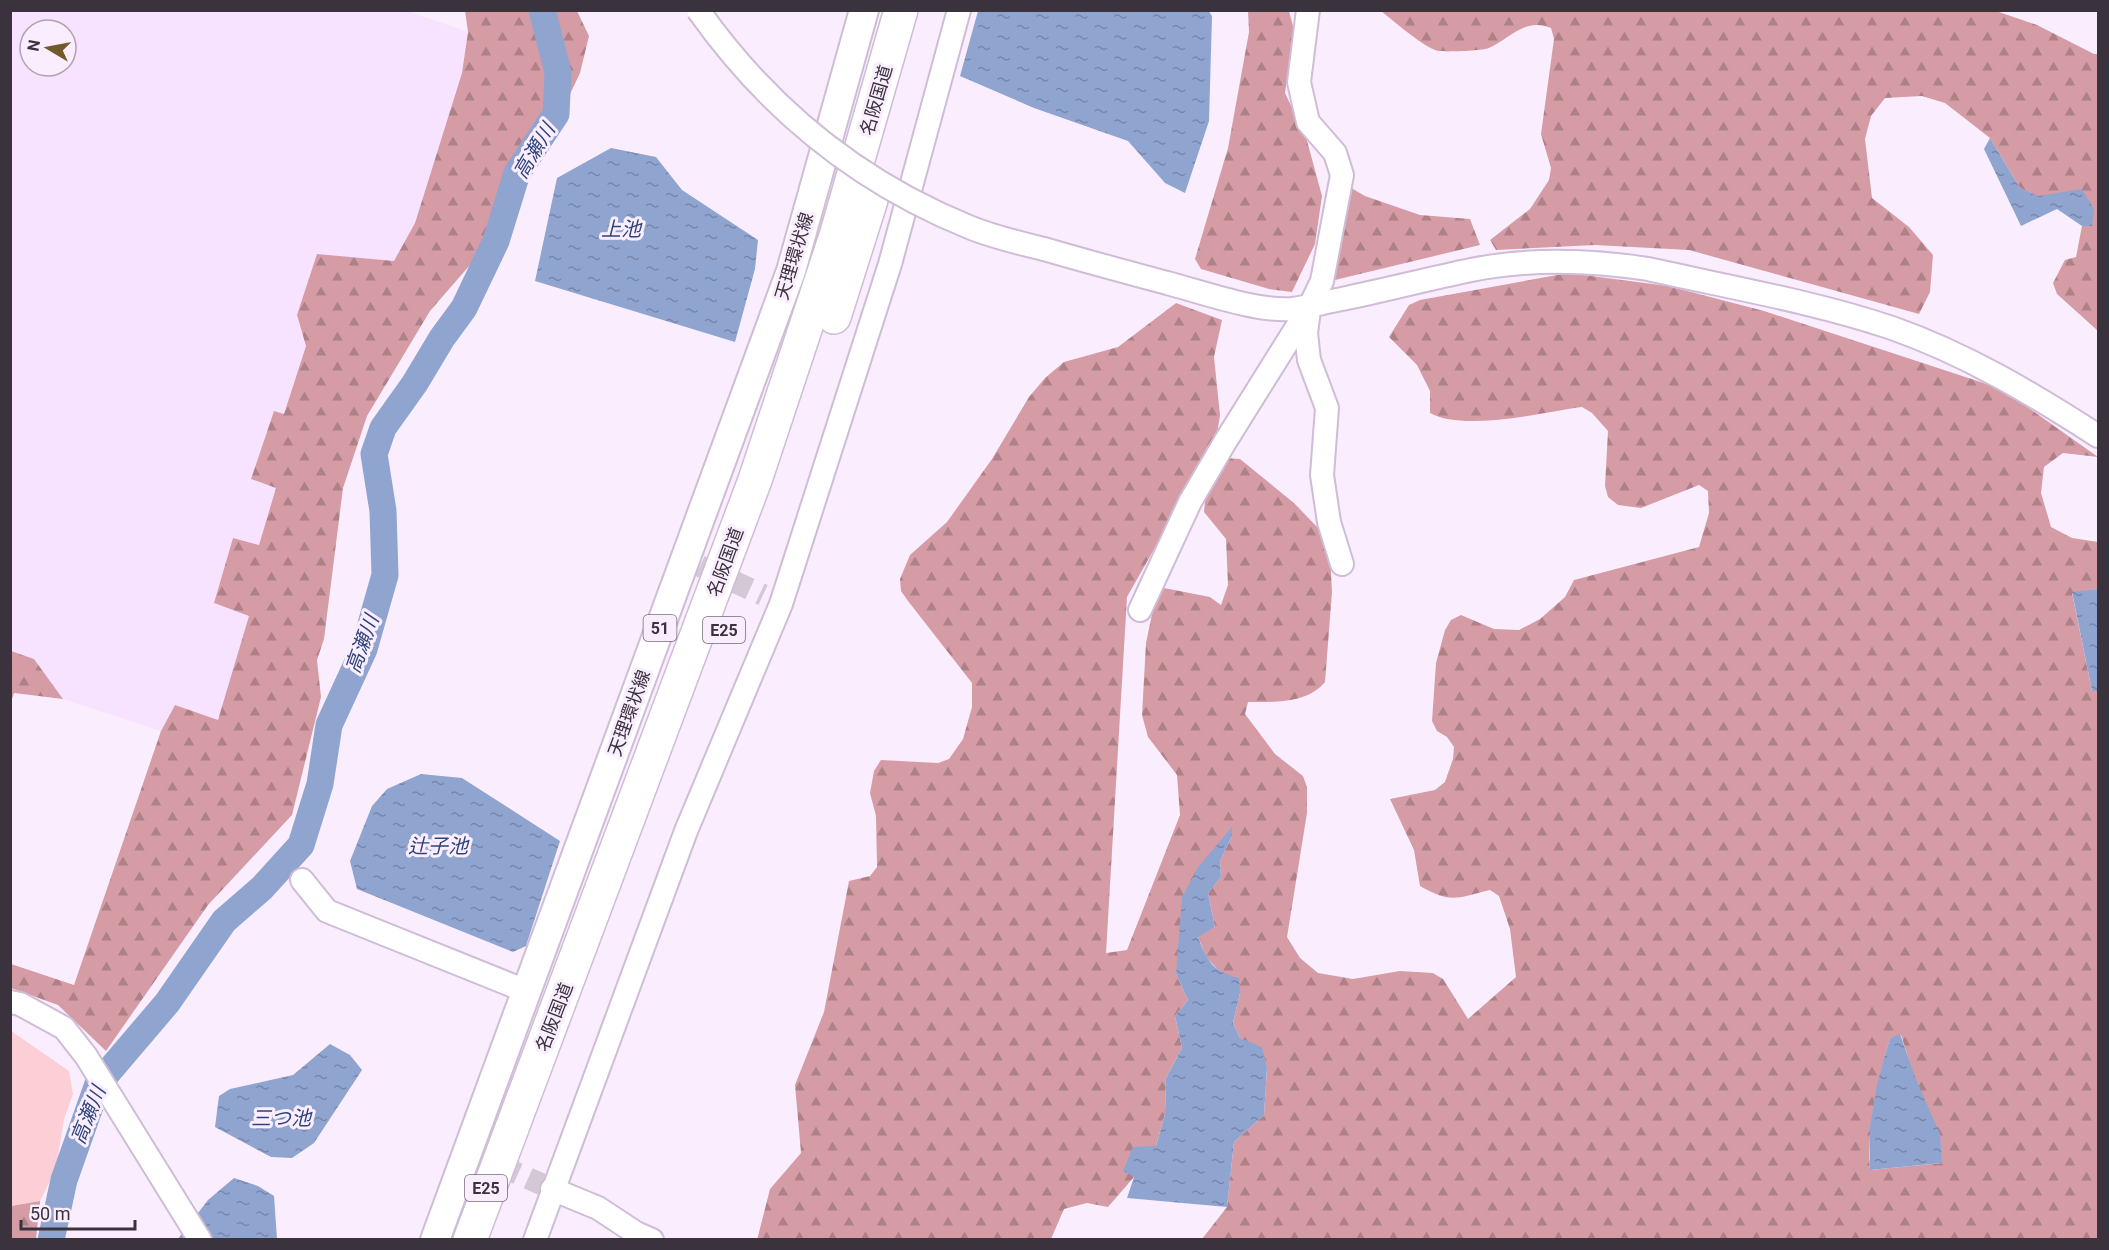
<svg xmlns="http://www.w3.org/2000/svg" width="2109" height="1250" viewBox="0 0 2109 1250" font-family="Roboto,'Noto Sans JP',sans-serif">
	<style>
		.built { fill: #f7e3ff; fill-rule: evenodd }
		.grass { fill: #fcced5 }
		.forest { fill: url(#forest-firs); fill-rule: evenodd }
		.water { fill: url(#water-ripples) }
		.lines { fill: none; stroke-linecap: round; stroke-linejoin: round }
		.river { stroke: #90a4d0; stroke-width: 27 }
		.minor-tunnel { stroke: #d4c8d7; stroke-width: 22; stroke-dasharray: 22 11; stroke-linecap: butt }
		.minor-casing { stroke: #cfbcd7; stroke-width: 26 }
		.major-casing { stroke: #cfbcd7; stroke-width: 32 }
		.highway-casing { stroke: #cfbcd7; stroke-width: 36 }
		.minor { stroke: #fff; stroke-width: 22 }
		.major { stroke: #fff; stroke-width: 28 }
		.highway { stroke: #fff; stroke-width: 33 }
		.minor-bridge-casing { stroke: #cfbcd7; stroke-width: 26; stroke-linecap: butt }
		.minor-bridge { stroke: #fff; stroke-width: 22 }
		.labels { text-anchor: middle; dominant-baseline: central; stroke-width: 6; stroke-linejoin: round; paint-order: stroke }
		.shield { fill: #faeefe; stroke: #746a77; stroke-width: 1.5 }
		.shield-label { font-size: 16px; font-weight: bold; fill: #3a323d }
		.street-label { font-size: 18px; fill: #3a323d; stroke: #faeefe }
		.water-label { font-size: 20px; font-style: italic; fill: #2e447c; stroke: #faeefe }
	</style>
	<defs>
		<pattern id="forest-firs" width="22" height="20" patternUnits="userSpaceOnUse" patternTransform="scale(1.5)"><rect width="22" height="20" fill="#d59ca6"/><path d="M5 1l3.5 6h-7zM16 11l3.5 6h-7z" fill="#ae8088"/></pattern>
		<pattern id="water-ripples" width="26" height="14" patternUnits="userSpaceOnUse" patternTransform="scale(1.5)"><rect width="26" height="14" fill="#90a4d0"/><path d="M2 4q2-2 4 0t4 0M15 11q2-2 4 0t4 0" fill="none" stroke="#7786aa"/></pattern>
	</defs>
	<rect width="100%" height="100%" fill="#faeefe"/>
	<path class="built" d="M11,11H408L468,32L462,73L415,223L394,262L317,254L297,315L306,346L284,414L274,411L251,479L276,488L259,545L233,538L215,604L250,616L218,721L175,705L161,731L63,699L34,659L11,652ZM30,30H66V66H30Z"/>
	<path class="grass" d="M11,1031L69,1071L73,1094L64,1119L56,1168L40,1201L11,1206Z"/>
	<path class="forest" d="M1993,10L2037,25L2094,54H2098V331L2057,294L2053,283L2065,260L2076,257L2082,226L2092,225L2020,188L1990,138L1945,103L1922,96L1885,98L1871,116L1865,139L1872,198L1909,227L1933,255L1930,292L1919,314L1689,250L1595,245L1496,250L1490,240L1530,209L1549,180L1551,168L1541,134L1554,39L1551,28C1525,17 1511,38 1489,48C1481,51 1446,52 1438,51C1423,47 1394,21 1381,11Z
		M465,11H577L589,36L580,73L562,111L521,166L490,242L430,311L367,416L343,488L324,639L317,660L321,697L292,815L208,905L106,1051L58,1005L11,988V964L74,985L161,731L175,705L218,720L249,616L214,603L233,538L259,545L276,488L251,479L274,411L284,414L306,346L297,315L317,254L394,261L415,223L462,73L468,32Z
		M1248,11H1289L1294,30L1285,93L1306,137L1322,196L1315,244L1292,292L1269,289L1201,269L1195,259L1228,148L1249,32Z
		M1346,185L1365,196L1420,215L1470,219L1480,245L1335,280L1326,276Z
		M1568,273L1668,286L1764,311L2002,389L2098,457L2063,453L2044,467L2041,493L2051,527L2072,538L2098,542V589L2072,593L2092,691H2098V1239H1202L1227,1207L1234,1142L1264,1115L1267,1068L1240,1038L1233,1023L1240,993L1206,957L1198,936L1215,927L1208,893L1221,877L1220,861L1232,836V828L1176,974L1188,1000L1175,1016L1182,1048L1166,1078L1165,1114L1156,1146L1134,1177L1108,1207L1087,1203L1064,1209L1051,1239L757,1240L770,1189L801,1153L795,1085L824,1012L849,881L870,876L877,867L876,816L870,793L874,771L881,760L938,763L949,759L963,739L972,707V683L908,601L901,591L900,579L910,555L947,522L992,459L1029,397L1045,378L1064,362L1118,347L1176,303L1222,320L1214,357L1220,415L1216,440L1127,597L1106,953L1127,950L1180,815L1177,775L1148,737L1142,715L1146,643L1156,595L1164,588L1210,597L1221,605L1228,585L1226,539L1204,512L1205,501L1226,458L1240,459L1294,503L1320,530L1330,553L1332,592L1325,682C1307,704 1274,702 1248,702L1245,714L1275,754L1303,776L1307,787V813L1287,937L1300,958L1318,973L1353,979L1400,971L1433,973L1443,979L1468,1019L1516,977L1510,929L1499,896L1490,890C1456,898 1452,904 1420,886L1414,850L1390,799L1435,790L1445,782L1453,759L1454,747L1447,737L1437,731L1432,721L1436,663L1445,630L1451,620L1461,615L1494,629L1519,630L1540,619L1565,597L1574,580L1699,547L1709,513L1708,491L1699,485L1641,508L1618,505L1608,497L1605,486L1608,431L1592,413L1582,407C1544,412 1464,432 1430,413V391L1417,365L1389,337L1409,305L1420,300ZM1901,1035L1942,1163L1870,1170C1867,1124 1878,1082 1890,1038Z
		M11,651L34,659L63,699L14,693L11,702Z
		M40,1201L36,1239H11V1206Z"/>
	<path class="water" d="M1208,10L1212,16L1209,121L1185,193L1165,183L1128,141L1034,108L960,76L978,11Z
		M1990,138L2020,188L2038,196L2082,189L2094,209L2092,226H2082L2057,209L2021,226L1984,149Z
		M611,148L656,157L682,190L758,240L755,269L735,342L535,281L557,178Z
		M2098,589V691H2092L2072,592Z
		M421,774L462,778L560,841L526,946L513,952L357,889L350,861L372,806L387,789Z
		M1232,827V836L1220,861L1221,877L1208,893L1215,927L1198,937C1208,962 1212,971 1239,978L1240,993L1233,1023L1240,1038L1262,1047L1267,1068L1264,1115L1234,1142L1227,1207L1127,1198L1134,1177L1123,1171L1133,1147L1156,1146L1165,1114L1166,1078L1182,1048L1175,1016L1188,1000L1176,974L1182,897L1199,866Z
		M1900,1034L1916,1079L1940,1134L1942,1163L1870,1170V1127L1877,1084L1890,1038Z
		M330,1044L350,1055L362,1070L314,1143L292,1158L271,1157L215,1127L219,1096L230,1089L293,1075Z
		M234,1178L258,1186L274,1196L277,1239L177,1240L208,1200Z"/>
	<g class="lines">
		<path class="river" d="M51,1240L64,1180L98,1084L167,1003L224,921L262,888L301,845L320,784L329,725L364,649L385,575L383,511L374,454L383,428L415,383L442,338L464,308L496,241L517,173L556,114L558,72L542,10"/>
		<path class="minor-tunnel" d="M700,566L763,595
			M468,1151L552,1189"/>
		<g class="minor-casing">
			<path id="minor" d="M1167,283C1202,292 1257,312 1292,309C1309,307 1325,302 1342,299C1385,290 1428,279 1471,270C1530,258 1589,260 1648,269C1728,287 1815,302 1892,328C1966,354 2033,394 2098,436
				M1309,310L1306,333L1309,360L1327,408L1322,475L1329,522L1342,564
				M1140,610L1190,502L1225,442L1310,306L1322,281L1342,175L1335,153L1308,122L1299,82L1308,10
				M302,880L327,911L526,991
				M10,1002L20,1004L64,1028L86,1056L200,1240
				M552,1189L598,1208L636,1233L652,1240
				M535,1240L686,831L781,604L890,264L959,10"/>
		</g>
		<g class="major-casing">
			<path id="major" d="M435,1240L791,271L864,10"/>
		</g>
		<g class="highway-casing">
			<path id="highway" d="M834,317L871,200
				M470,1240L755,480L836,236L901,10"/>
		</g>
		<use href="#minor" class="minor"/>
		<use href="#major" class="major"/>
		<use href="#highway" class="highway"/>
		<g class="minor-bridge-casing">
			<path id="minor-bridge" d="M698,10C768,109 858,182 969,227C993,237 1019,243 1044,249C1085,261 1126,272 1167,283"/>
		</g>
		<use href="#minor-bridge" class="minor-bridge"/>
	</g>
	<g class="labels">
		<g class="shield">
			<rect x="643.5" y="615" width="33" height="26" rx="4.5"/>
			<rect x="703" y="617" width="42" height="26" rx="4.5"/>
			<rect x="465" y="1175" width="42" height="26" rx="4.5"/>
		</g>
		<g class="shield-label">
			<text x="660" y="628">51</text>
			<text x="724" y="630">E25</text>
			<text x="486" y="1188">E25</text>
		</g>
		<g class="street-label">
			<text transform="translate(876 100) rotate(-74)">名阪国道</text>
			<text transform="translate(794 256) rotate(-73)">天理環状線</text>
			<text transform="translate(725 562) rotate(-70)">名阪国道</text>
			<text transform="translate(629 713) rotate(-70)">天理環状線</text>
			<text transform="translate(554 1017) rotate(-69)">名阪国道</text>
		</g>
		<g class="water-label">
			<text transform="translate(534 151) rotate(-59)">高瀬川</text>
			<text x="621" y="229">上池</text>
			<text transform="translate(362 644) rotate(-70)">高瀬川</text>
			<text x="438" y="846">辻子池</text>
			<text transform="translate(88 1115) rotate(-68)">高瀬川</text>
			<text x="281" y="1118">三つ池</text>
		</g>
	</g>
	<rect width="2109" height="1250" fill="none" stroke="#3a323d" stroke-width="24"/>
	<g transform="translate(48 48) rotate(280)"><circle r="28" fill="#faeefe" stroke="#ada3b1" stroke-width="1.5"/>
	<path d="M0-4.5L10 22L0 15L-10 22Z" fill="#715b2b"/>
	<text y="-9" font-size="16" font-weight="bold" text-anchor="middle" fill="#3a323d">N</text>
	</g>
	<path d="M21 1220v9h114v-9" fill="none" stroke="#3a323d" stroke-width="3"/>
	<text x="30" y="1220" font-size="18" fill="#3a323d" stroke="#faeefe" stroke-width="4.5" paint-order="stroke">50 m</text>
</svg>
